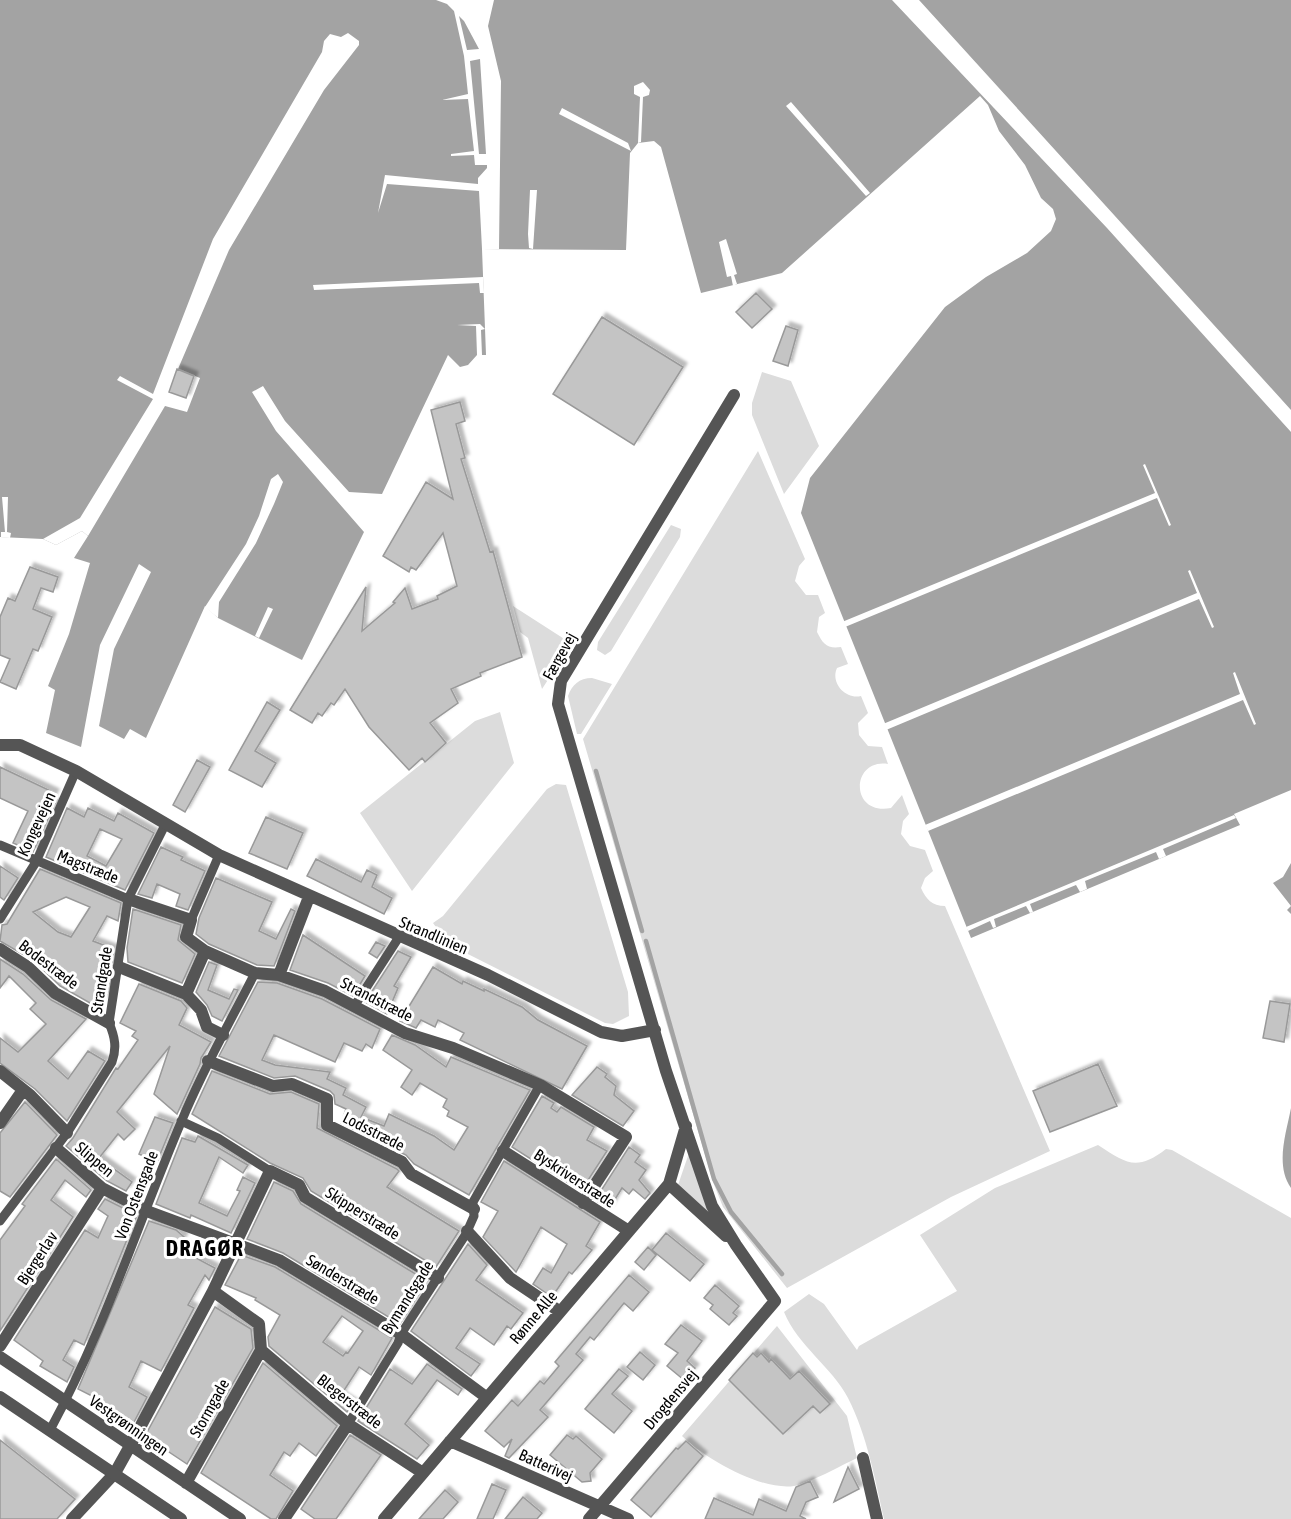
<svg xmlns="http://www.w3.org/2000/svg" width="1291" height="1519" viewBox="0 0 1291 1519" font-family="'Asap Condensed',sans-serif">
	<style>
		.green { fill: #dcdcdc }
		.water { fill: #a3a3a3 }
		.pier { fill: #fff; fill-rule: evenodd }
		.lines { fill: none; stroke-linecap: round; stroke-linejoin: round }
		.stream { stroke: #a3a3a3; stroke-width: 4.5 }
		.building { fill: #c4c4c4; stroke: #999; stroke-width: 1.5; fill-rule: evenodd; filter: url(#shadow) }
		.pedestrian { stroke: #555; stroke-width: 9 }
		.minor { stroke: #555; stroke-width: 12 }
		.tertiary { stroke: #555; stroke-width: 12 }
		.labels { text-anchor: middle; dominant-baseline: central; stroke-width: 6; stroke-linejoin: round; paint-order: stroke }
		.street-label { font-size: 16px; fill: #000; stroke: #fff }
		.district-label { font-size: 22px; font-weight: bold; letter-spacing: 1.5px; fill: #000; stroke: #fff }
	</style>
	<defs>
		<filter id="shadow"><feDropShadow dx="4" dy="-4" stdDeviation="1.5" flood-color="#0004"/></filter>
	</defs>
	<rect width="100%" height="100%" fill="#fff"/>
	<path class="green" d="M762,372L791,381L819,446L784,494L752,415V403Z
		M758,451L805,559L799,566L795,581L806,595H818L825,613L819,617L817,632C823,644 827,649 841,647L848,664L837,668C830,683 846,700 861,696L868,713L858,723L859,735L868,746L882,747L888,764C851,758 849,816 891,808L902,795L909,814L903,821L901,834L910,846L925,850L933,871L925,878L921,888C926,899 932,906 945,906L1050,1151L951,1197L787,1288L723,1207L713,1182L583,739Z
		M671,525L681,529L680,537L611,651L605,655L597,650L598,642Z
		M513,606L569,642L568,649L542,689L528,638L520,632Z
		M592,678L612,684L581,734H577L568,696C572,685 579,678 592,678Z
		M500,712L514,763L412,891L360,813L475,721Z
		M556,784L566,785L628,992L629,1016L613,1024L605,1023L448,944L433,923L443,916L547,789Z
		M1098,1145C1126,1163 1136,1172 1166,1149L1172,1150L1291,1218V1519H884C875,1479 867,1435 848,1398C832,1367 798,1346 784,1312L809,1294L824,1304L857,1350L859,1346L957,1291L920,1235L995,1188Z
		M689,1153L709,1214L678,1185Z
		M777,1326L847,1416L857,1458C842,1465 808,1484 794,1486C761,1491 704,1458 682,1436Z"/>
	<path class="water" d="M0,0H1291V790L1234,814L1240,825L971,938L801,513L810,478L945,307L986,277L1027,253L1051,231L1056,219L1053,209L1041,198L1025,165L999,131L988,105L980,96L782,273L701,293L661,147L654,141L638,143L630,153L626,250L482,249L486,355H477L468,365L460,367L448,355L382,494L349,492L285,421L263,386L252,392L276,431L364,532L302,660L218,618L205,606L146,738L130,729L124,739L99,726L114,649L151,572L139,564L100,645L81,747L46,733L55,690L48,686L69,634L90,563L74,558L88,536L82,531L56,545L43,539L0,537Z
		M1291,863V914L1287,910L1291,906L1273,883L1283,877Z
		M1291,1108V1188C1275,1165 1286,1134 1291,1108Z"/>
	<path class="pier" d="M436,0H494L488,26L501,81L499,249H482L479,191L387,184L378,213L385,175L478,184V178L487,168V165H475L474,155L451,156V154L474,151L468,99L442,100L468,94L464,56L454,11L447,4ZM459,16L464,21L479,49L467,50ZM480,59L486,154H479L470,61Z
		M892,0H919L1291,410V432L1107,228Z
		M348,33L359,41V45L324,90L229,250L178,369L200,378L187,412L165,406L88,536L82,531L56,545L43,539L80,518L153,399L117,380L120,376L153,394L213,239L322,52L324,41L330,34L341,37Z
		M643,82L650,90L649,95L643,97L641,142L638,143L640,97L634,94V86Z
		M791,102L870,193L866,196L786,106Z
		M562,108L628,143L631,151L559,114Z
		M530,190H537L533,249L529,248L528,234Z
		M726,239L737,274L734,275L737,284L733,286L731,276L727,277L719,242Z
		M483,277L484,293H480L479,283L314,290L313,285Z
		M480,324L485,329L481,330L482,355H477L476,326L457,325Z
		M1145,464L1171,525L1169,526L1157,498L845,627L842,622L1155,493L1143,465Z
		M278,474L283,482L274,504L256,543L219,602L218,618L205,607L246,544L259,516L271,479Z
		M2,497H8L7,532L11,533L10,538L1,537V532H5Z
		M1190,570L1214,627L1212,628L1199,599L886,730L883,724L1197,593L1188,571Z
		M268,607L273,609L259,638L255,636Z
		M1235,672L1256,724L1254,725L1243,700L928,831L925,825L1240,694L1233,673Z
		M1234,815L1236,818L1163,849L1166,856L1159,859L1156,852L1085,881L1087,889L1080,892L1076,885L1030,904L1033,912L1030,913L1026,906L994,919L996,927L993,928L990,921L968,931L966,927Z"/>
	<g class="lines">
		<path class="stream" d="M596,771L642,931
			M646,941L714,1179L731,1212L782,1274"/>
	</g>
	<path class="building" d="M756,293L772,309L752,328L736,312Z
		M602,317L683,367L634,445L553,394Z
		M786,326L798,330L788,366L773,361Z
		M177,369L194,376L186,398L169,392Z
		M460,402L465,421L456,424L465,458L461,459L490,552L493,551L522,657L480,673L481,676L451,689L458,703L430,723L446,743L425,762L422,758L409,770L369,727L345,689L334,705L331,703L322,716L318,713L312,723L290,710L366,587L362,631L395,603L393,602L405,588L412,609L438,599L437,596L457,586L443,533L416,570L411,567L409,572L383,556L426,482L453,499L431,410Z
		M30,567L58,577L53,592L41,588L33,609L52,617L38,651L33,649L16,689L0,682L10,659L0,655V617L8,598L15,601Z
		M267,702L280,710L255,751L276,763L262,787L229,770Z
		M197,760L210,767L185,812L173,805Z
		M0,767L55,793L51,801L55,803L33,852L13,843L28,811L0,798Z
		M67,808L84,817L88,808L114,821L118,813L154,833L125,890L46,857ZM100,829L122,839L106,866L87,856Z
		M266,817L303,833L287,869L249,853Z
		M161,847L183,857L181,860L205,871L188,910L176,906L180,894L157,884L152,898L138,894Z
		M316,859L361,882L367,870L377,875L372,887L392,898L384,914L307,876Z
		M0,866L18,878L4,900L0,897Z
		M40,869L121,903L118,921L107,916L93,941L114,949L106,996L97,1007L60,986L33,960L0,941L2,925L7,924ZM66,897L90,907L71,937L58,932L33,912Z
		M216,878L272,902L259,931L276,939L291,909L295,911L274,966L257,965L209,944L196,934L199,918Z
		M133,909L181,925L178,940L195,954L182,983L128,962L127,948Z
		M303,935L365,976L353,996L328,983L290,970Z
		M376,942L385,946L377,958L369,953Z
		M398,951L411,957L394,986L398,988L387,1014L365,1002Z
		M0,959L23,974L51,1000L86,1019L48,1061L68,1079L88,1051L105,1061L67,1121L35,1089L0,1063V1038L18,1052L46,1024L30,1009L36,1003L9,976L0,988Z
		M209,962L217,965L208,990L229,999L234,989L238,990L222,1021L212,1016L207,1005L196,992Z
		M433,967L462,984L463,981L484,991V989L522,1007L538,1020L587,1046L562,1089L460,1040L464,1033L438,1020L435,1027L421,1020L416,1028L400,1021Z
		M258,982L277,983L322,999L380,1029L372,1048L366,1044L362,1051L344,1043L335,1062L274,1035L262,1060L275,1065L330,1072L327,1079L346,1088L343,1095L366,1107L361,1117L384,1126L389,1114L434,1136L454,1150L468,1127L447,1116L449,1111L443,1107L447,1099L420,1083L412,1095L401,1087L412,1070L383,1050L392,1035L415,1045L446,1067L451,1057L530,1090L469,1195L414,1164L406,1155L341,1123L346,1109L335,1104L334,1095L330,1091L295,1076L274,1078L219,1056Z
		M139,984L181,1001L187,1008L179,1025L211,1042L201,1058L200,1064L177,1114L154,1094L170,1046L117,1112L135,1129L124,1140L118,1134L99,1158L132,1182L126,1191L107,1181L66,1146L73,1138L116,1068L118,1069L138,1040L132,1036L136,1031L120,1023Z
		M1270,1001L1290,1004L1284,1042L1263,1038Z
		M1098,1064L1117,1106L1050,1132L1033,1091Z
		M597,1067L607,1074L605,1077L616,1086L614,1095L634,1111L623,1126L572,1095Z
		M212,1071L270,1094L291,1092L319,1104L317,1128L397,1169L399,1171L387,1187L459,1231L436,1267L311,1191L303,1178L270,1163L192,1114Z
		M542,1096L554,1103L551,1108L557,1112L561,1107L594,1127L587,1140L607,1151L581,1191L512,1147Z
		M25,1102L57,1135L10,1197L0,1191V1133Z
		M155,1117L173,1123L157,1162L139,1154Z
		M198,1136L248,1165L243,1173L219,1157L199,1203L227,1216L240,1191L237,1190L243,1177L255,1183L231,1233L191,1215L190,1218L156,1204L182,1138L195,1142Z
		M629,1147L640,1155L635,1162L646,1170L639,1180L650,1193L645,1199L633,1189L629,1194L622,1188L609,1209L595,1200Z
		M56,1159L91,1190L86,1197L65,1180L51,1200L73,1217L0,1331V1240L25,1206L22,1204Z
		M504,1161L600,1222L586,1246L592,1250L572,1274L569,1272L552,1297L533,1284L543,1268L551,1273L567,1244L541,1227L516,1272L483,1237L498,1211L481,1202Z
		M274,1182L293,1191L301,1204L427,1281L400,1324L283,1253L247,1239Z
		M105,1199L137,1215L84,1345L74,1340L63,1360L74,1367L67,1382L40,1366L43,1361L14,1340L85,1230L98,1238L108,1216L98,1209Z
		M149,1221L176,1230L184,1237L180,1243L196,1252L194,1257L215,1268L209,1280L205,1275L188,1305L194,1308L161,1371L141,1361L129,1387L147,1397L133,1424L96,1403L98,1399L78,1389Z
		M666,1233L704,1264L690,1281L652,1250Z
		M468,1244L487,1265L476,1280L523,1313L511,1329L507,1326L494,1345L470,1328L456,1348L480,1364L471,1376L411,1331Z
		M648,1247L656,1255L644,1270L635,1262Z
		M241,1255L275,1267L392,1338L371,1375L359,1367L341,1395L353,1403L347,1412L269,1346L268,1337L280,1315L255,1300L256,1298L225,1285ZM342,1316L363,1331L348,1353L346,1352L343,1356L323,1342Z
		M629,1275L649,1292L633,1311L624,1303L594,1340L590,1337L576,1354L583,1360L540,1410L548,1417L509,1458L505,1456L512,1439L504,1447L485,1431L512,1400L518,1406L540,1381L544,1384L559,1366L555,1362Z
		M715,1285L739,1306L733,1313L737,1316L729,1325L710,1309L713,1305L704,1298Z
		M215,1307L251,1329L253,1348L187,1464L145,1436Z
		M681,1325L702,1341L687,1361L695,1368L684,1380L667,1366L678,1353L665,1344Z
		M640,1352L655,1365L643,1380L627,1367Z
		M753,1353L757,1357L761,1353L769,1362L771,1359L790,1379L799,1371L830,1404L820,1413L813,1406L783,1434L729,1380Z
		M263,1363L337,1426L316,1456L299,1443L290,1456L284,1452L270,1475L293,1491L276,1519H271L201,1473Z
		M427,1364L462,1389L458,1395L437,1380L405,1424L429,1445L417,1459L358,1421L390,1369L412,1384Z
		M619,1369L628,1376L612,1394L632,1411L614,1433L585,1409Z
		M350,1435L381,1455L336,1519H315L301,1509Z
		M567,1435L573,1439L576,1436L602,1459L590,1473L591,1481L582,1482L550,1455Z
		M0,1440L75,1499L57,1519H0Z
		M686,1441L703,1456L651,1517L631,1500L676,1448L678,1449Z
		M848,1467L859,1489L834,1502Z
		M810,1481L818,1497L806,1502L800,1516L806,1519H705L714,1498L753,1515L759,1499L786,1511L796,1487Z
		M492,1484L506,1490L493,1519H477Z
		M445,1490L458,1502L443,1519H419Z
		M523,1497L542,1513L537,1519H505Z"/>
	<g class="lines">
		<path class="pedestrian" d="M0,845L128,899
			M0,919L36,862L76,771
			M191,920L219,855
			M355,1005L399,937
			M181,1121L218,1138L270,1171
			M0,1221L67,1133L112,1062C117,1048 115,1037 109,1023L128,899L166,823
			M348,1424L398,1343L401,1334L466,1234L474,1216L473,1202L540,1085
			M50,1430C104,1331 138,1223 182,1120C203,1069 230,1022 255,973"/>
		<path class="minor" d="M0,745H20L76,771L219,855L488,975L601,1032L622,1036L655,1030
			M128,899L191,920L186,937L205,951L255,973L279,975L325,991L405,1033L453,1048L540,1085L626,1137L583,1203
			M0,949L28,967L55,993L109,1023
			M119,967L186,994L201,1010L207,1027L223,1035
			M279,975L309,897
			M186,994L205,951
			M208,1061L273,1086L292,1084L327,1099V1125L402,1162L411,1174L474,1209
			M0,1071L30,1095L67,1133
			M0,1123L23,1090
			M56,1148L102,1188L147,1211L279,1260L401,1334L486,1397
			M503,1151L629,1231
			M669,1184L726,1236
			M467,1231L510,1278L559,1311
			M213,1291L259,1324L261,1350
			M0,1346L102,1188
			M261,1350L348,1424L423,1473
			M0,1357L240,1519
			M450,1441L628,1519
			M863,1458L877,1519
			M186,1483L261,1350
			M72,1519L115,1473L130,1446L213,1291L270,1171L299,1185L305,1197L438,1278
			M284,1519L348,1424
			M384,1519L669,1184L686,1126
			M589,1519L775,1301L736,1245L712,1206L666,1071L558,704L561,681L734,395"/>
		<path class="tertiary" d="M0,1397L181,1519"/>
	</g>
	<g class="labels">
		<g class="street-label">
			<text transform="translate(559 656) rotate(-61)">Færgevej</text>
			<text transform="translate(36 824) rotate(-65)">Kongevejen</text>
			<text transform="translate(88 866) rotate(22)">Magstræde</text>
			<text transform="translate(434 935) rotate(23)">Strandlinien</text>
			<text transform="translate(49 964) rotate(37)">Bodestræde</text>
			<text transform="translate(101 980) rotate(-81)">Strandgade</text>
			<text transform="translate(377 999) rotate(27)">Strandstræde</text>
			<text transform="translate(374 1131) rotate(27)">Lodsstræde</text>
			<text transform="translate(95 1159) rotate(40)">Slippen</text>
			<text transform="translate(575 1178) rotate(33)">Byskriverstræde</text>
			<text transform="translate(136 1195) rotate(-69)">Von Ostensgade</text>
			<text transform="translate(363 1213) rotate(32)">Skipperstræde</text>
			<text transform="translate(37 1258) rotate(-57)">Bjergerlav</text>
			<text transform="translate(343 1279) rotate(31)">Sønderstræde</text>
			<text transform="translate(407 1297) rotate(-58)">Bymandsgade</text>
			<text transform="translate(533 1317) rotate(-50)">Rønne Alle</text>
			<text transform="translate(670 1399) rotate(-50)">Drogdensvej</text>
			<text transform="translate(350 1401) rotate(38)">Blegerstræde</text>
			<text transform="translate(209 1408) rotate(-61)">Stormgade</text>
			<text transform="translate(129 1425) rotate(35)">Vestgrønningen</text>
			<text transform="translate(546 1465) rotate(24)">Batterivej</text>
		</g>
		<g class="district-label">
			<text x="205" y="1248">DRAGØR</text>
		</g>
	</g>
</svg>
